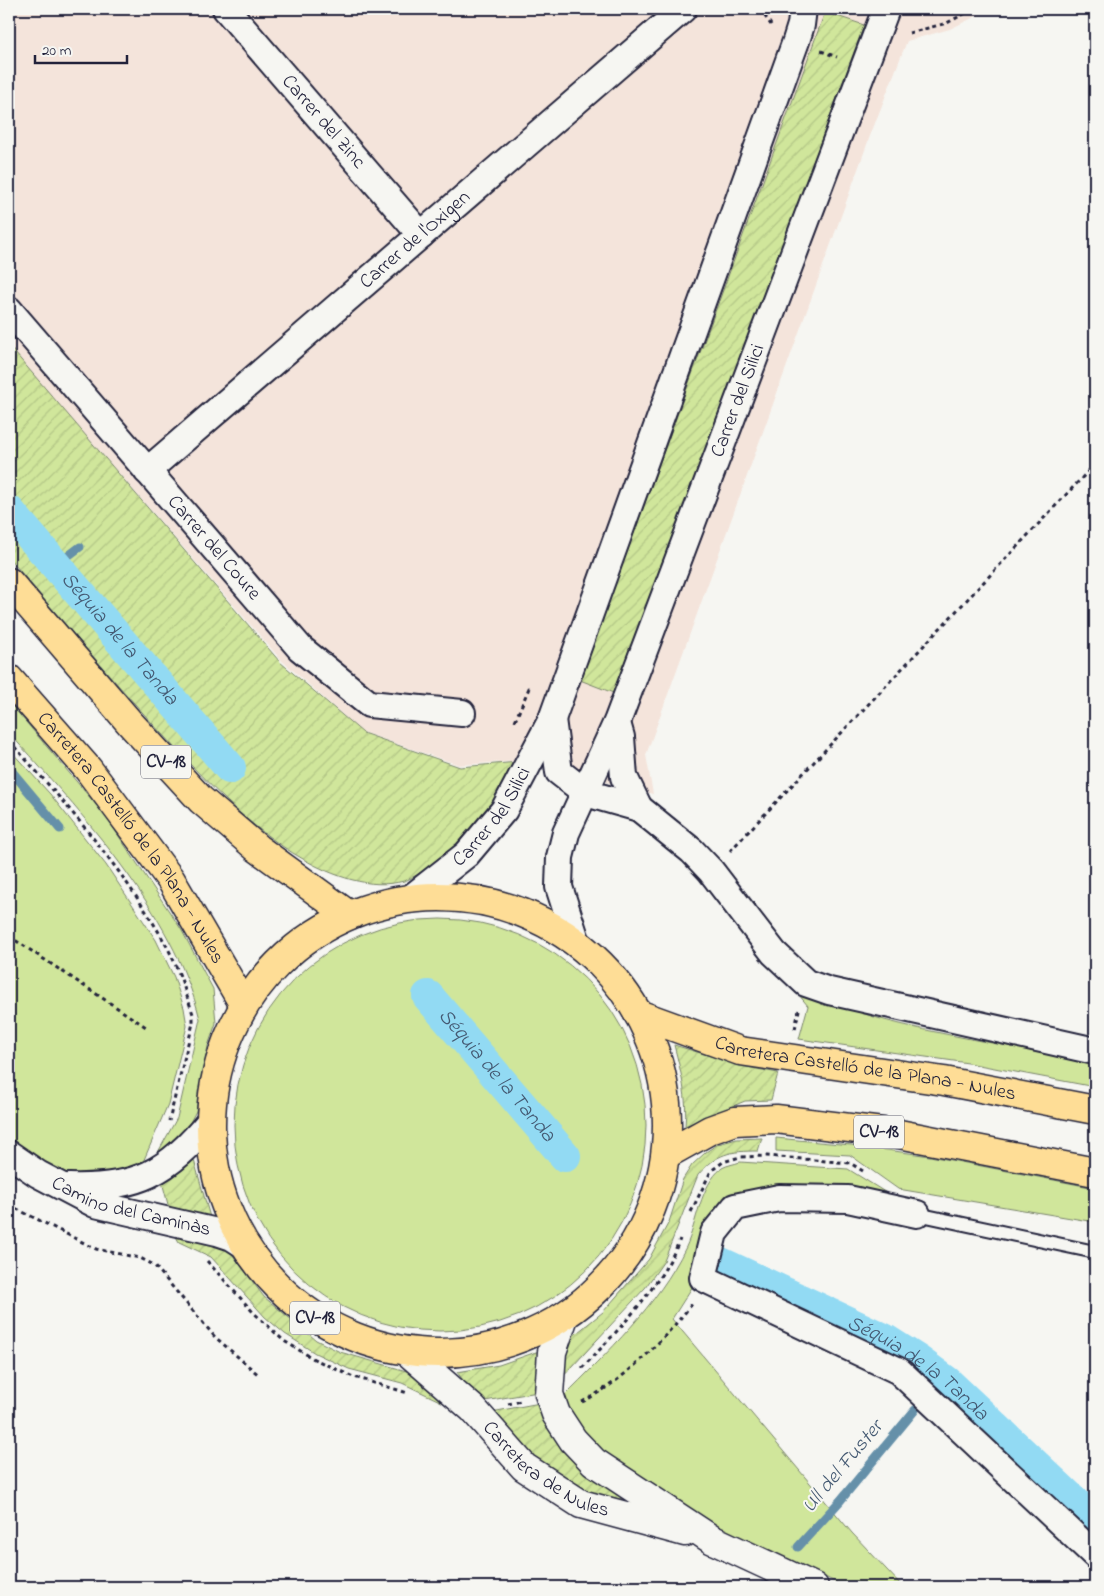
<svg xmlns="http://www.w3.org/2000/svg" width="1104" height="1596" viewBox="0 0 1104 1596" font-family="'Indie Flower',sans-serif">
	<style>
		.built { fill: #f4e4db }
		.grass { fill: #d0e69b; stroke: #79846b }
		.garden { fill: url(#garden-furrows); stroke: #79846b }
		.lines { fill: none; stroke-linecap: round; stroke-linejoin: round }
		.stream { stroke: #6590a9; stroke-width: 9 }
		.canal { stroke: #92daf3; stroke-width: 32 }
		.lane-casing { stroke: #22223b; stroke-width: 16 }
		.street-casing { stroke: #22223b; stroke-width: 30 }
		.secondary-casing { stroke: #22223b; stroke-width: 31 }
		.primary-casing { stroke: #22223b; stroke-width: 31 }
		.path { stroke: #22223b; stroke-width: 3; stroke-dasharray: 4 4; stroke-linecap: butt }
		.lane { stroke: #f6f6f2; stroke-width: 12 }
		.street { stroke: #f6f6f2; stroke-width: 26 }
		.secondary { stroke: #f6f6f2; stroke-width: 28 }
		.primary { stroke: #fedd96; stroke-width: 28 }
		.labels { text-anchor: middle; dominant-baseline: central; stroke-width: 4; stroke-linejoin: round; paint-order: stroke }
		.shield { fill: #f6f6f2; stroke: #626272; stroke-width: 1 }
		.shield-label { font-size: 19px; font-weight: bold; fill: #22223b }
		.street-label { font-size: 20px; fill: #22223b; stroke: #f6f6f2 }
		.water-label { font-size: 21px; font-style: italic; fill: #445972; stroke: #f6f6f2 }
	</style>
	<defs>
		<pattern id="garden-furrows" width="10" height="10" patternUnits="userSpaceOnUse" patternTransform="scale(1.25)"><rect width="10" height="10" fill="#d0e69b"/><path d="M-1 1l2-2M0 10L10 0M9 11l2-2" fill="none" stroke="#b2c586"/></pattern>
	</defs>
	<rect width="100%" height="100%" fill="#f6f6f2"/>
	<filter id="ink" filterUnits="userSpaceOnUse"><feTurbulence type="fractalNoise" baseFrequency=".02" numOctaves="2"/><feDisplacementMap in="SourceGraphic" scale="10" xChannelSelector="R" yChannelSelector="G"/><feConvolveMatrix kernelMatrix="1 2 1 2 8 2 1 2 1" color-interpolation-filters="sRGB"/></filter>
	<g filter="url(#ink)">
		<path class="built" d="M9,9H991L950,29L907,41L870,136L646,755L653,794L521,761L459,765L362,732L281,660L9,347Z"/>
		<path class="grass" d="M9,702L104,814L181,929L213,989L216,1023L208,1046L196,1111L187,1128L158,1161L157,1154L177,1118L200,1019C174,913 81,812 9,733Z
			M9,749L50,794L106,865L156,940L174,977L184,1008L187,1026L168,1104L140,1169L71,1179L9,1147Z
			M234 1125a206 206 0 1 1 412 0a206 206 0 1 1-412 0Z
			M799,989C832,1003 866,1016 900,1024C965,1040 1031,1048 1095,1065V1087L968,1063L799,1039L808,1006L799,995Z
			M776,1138L851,1145L930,1156L1095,1188V1222L898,1189L850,1155L776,1151Z
			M740,1162L848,1169L896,1199L735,1205L696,1281L672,1319L852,1533L903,1587H846L714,1525L596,1449L570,1417L563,1397C607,1353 658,1305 686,1247C697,1223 700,1185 722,1168C727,1165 735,1164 740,1162Z"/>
		<path class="garden" d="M825,12L864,25L616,694L580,680Z
			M9,346L280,662L363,733L460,767L519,762C509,781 500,805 486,822C477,834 419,877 404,881C370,890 333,876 303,859C248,828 203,778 160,732C108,675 59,617 9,558Z
			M674,1045L747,1067L778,1073L771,1100L745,1101L685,1126C688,1098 681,1072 674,1045Z
			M762,1138L758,1151C730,1151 717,1153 698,1175L664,1261L645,1288L560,1380L568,1340L603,1312L649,1259L669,1222L683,1179L692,1165L706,1152L718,1144L737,1139Z
			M194,1160L211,1221L170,1212L161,1178L182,1170Z
			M170,1226L226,1246L264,1297L316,1340L340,1352L410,1372L446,1404L402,1383L349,1369L315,1353L285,1334L265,1317L211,1257L179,1242Z
			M542,1350L538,1392L479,1402L457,1372L499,1365Z
			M540,1403L622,1494L619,1506L548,1475L486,1413Z"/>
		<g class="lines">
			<path class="stream" d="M9,496L64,559L80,547
				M9,768L60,829
				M798,1547L840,1501L915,1410
				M762,1587L763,1586"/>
			<g class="canal">
				<path id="s1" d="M9,511L230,768"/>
				<path id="s2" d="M428,996L565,1156"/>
				<path id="s3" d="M710,1258L884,1339L917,1360L947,1382L1095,1521"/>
			</g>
			<g class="lane-casing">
				<path id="lane" d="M917,1214L1095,1252"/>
			</g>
			<g class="street-casing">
				<g id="street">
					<path id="s4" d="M226,9L421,235"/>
					<path id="s5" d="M9,310L300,648L369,704L462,713"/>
					<path id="s6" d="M147,471L683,9"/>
					<path d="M552,719L559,772L586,793L639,808L692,851L711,871L774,953L806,983L829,991L1095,1051"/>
					<path d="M617,723L621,737L624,777L639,808"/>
					<path id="s7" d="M411,898L467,854L504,810L552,719L796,41L801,25L803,9"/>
					<path id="s8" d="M577,943L559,887L560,857L566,833L617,722L886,9"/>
					<path id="s9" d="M9,1154L38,1174L95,1204L217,1232L232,1237L246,1246"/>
					<path d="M69,1187C137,1189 168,1173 211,1120"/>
					<path d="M917,1214L848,1199L779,1198L735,1207L714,1233L703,1278L899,1371L1095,1555"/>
				</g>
			</g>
			<g class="secondary-casing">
				<g id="secondary">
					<path d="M564,1317L552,1352L549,1394L556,1414L573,1440L594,1462L711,1539L814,1587"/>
					<path id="s10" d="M409,1353L473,1409L524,1467L581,1504L685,1532"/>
				</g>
			</g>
			<g class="primary-casing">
				<g id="primary">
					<path d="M9,582L130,723L201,800L257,848L349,915"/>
					<path id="s11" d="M9,679L88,769L171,880L244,1005"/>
					<circle cx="439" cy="1125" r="228"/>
					<path id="s12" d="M638,1014L740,1051L944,1081L1095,1110"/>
					<path d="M667,1154L710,1130L735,1121L776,1119L899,1134L1095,1172"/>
				</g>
			</g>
			<path class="path" d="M760,9L771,25
				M909,33L947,23L973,9
				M821,51L837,57
				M515,721L529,688L532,689
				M9,741C65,802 124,870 165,943C177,964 185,991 193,1014V1023L169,1121
				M730,851L1095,464
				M9,936L146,1027
				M795,1029L799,1010
				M9,1205L96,1249L140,1258L154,1265L215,1337L260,1376
				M691,1212L711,1171L723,1162L740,1157L767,1156L850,1163L863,1171
				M207,1261L253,1312L284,1341L314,1359L351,1376L408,1393
				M582,1368C617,1332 662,1285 680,1239
				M582,1402C625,1380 662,1342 692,1304
				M508,1404L521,1401"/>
			<use href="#lane" class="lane"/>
			<use href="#street" class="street"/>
			<use href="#secondary" class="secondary"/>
			<use href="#primary" class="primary"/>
		</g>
	</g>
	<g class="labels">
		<g class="shield">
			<rect x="141" y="745.5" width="50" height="33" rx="4"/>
			<rect x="854" y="1115.5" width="50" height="33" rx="4"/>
			<rect x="290" y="1301.5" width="50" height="33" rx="4"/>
		</g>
		<g class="shield-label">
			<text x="166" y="762">CV-18</text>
			<text x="879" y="1132">CV-18</text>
			<text x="315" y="1318">CV-18</text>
		</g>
		<g class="street-label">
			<text stroke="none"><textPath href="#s4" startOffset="149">Carrer del Zinc</textPath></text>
			<text stroke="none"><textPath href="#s6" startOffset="354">Carrer de l'Oxigen</textPath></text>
			<text stroke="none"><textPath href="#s8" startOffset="579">Carrer del Silici</textPath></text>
			<text stroke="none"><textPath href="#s5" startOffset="314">Carrer del Coure</textPath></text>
			<text stroke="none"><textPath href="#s7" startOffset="116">Carrer del Silici</textPath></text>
			<text stroke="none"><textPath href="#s11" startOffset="201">Carretera Castelló de la Plana - Nules</textPath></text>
			<text stroke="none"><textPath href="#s12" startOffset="235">Carretera Castelló de la Plana - Nules</textPath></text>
			<text stroke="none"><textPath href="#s9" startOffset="135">Camino del Caminàs</textPath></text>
			<text stroke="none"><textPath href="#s10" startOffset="182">Carretera de Nules</textPath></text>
		</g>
		<g class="water-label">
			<text stroke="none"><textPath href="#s1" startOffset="169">Séquia de la Tanda</textPath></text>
			<text stroke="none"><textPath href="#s2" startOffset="105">Séquia de la Tanda</textPath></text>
			<text stroke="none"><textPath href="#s3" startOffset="236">Séquia de la Tanda</textPath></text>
			<text transform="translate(843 1467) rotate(-50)">Ull del Fuster</text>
		</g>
	</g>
	<rect width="1104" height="1596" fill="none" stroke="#f6f6f2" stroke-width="30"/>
	<rect x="15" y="15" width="1074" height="1566" fill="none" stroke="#22223b" stroke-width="2" filter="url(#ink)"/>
	<path d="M35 55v8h92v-8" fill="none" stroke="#22223b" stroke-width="2.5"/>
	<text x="42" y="55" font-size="15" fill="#22223b" stroke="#f6f6f2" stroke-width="4" paint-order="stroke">20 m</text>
</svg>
